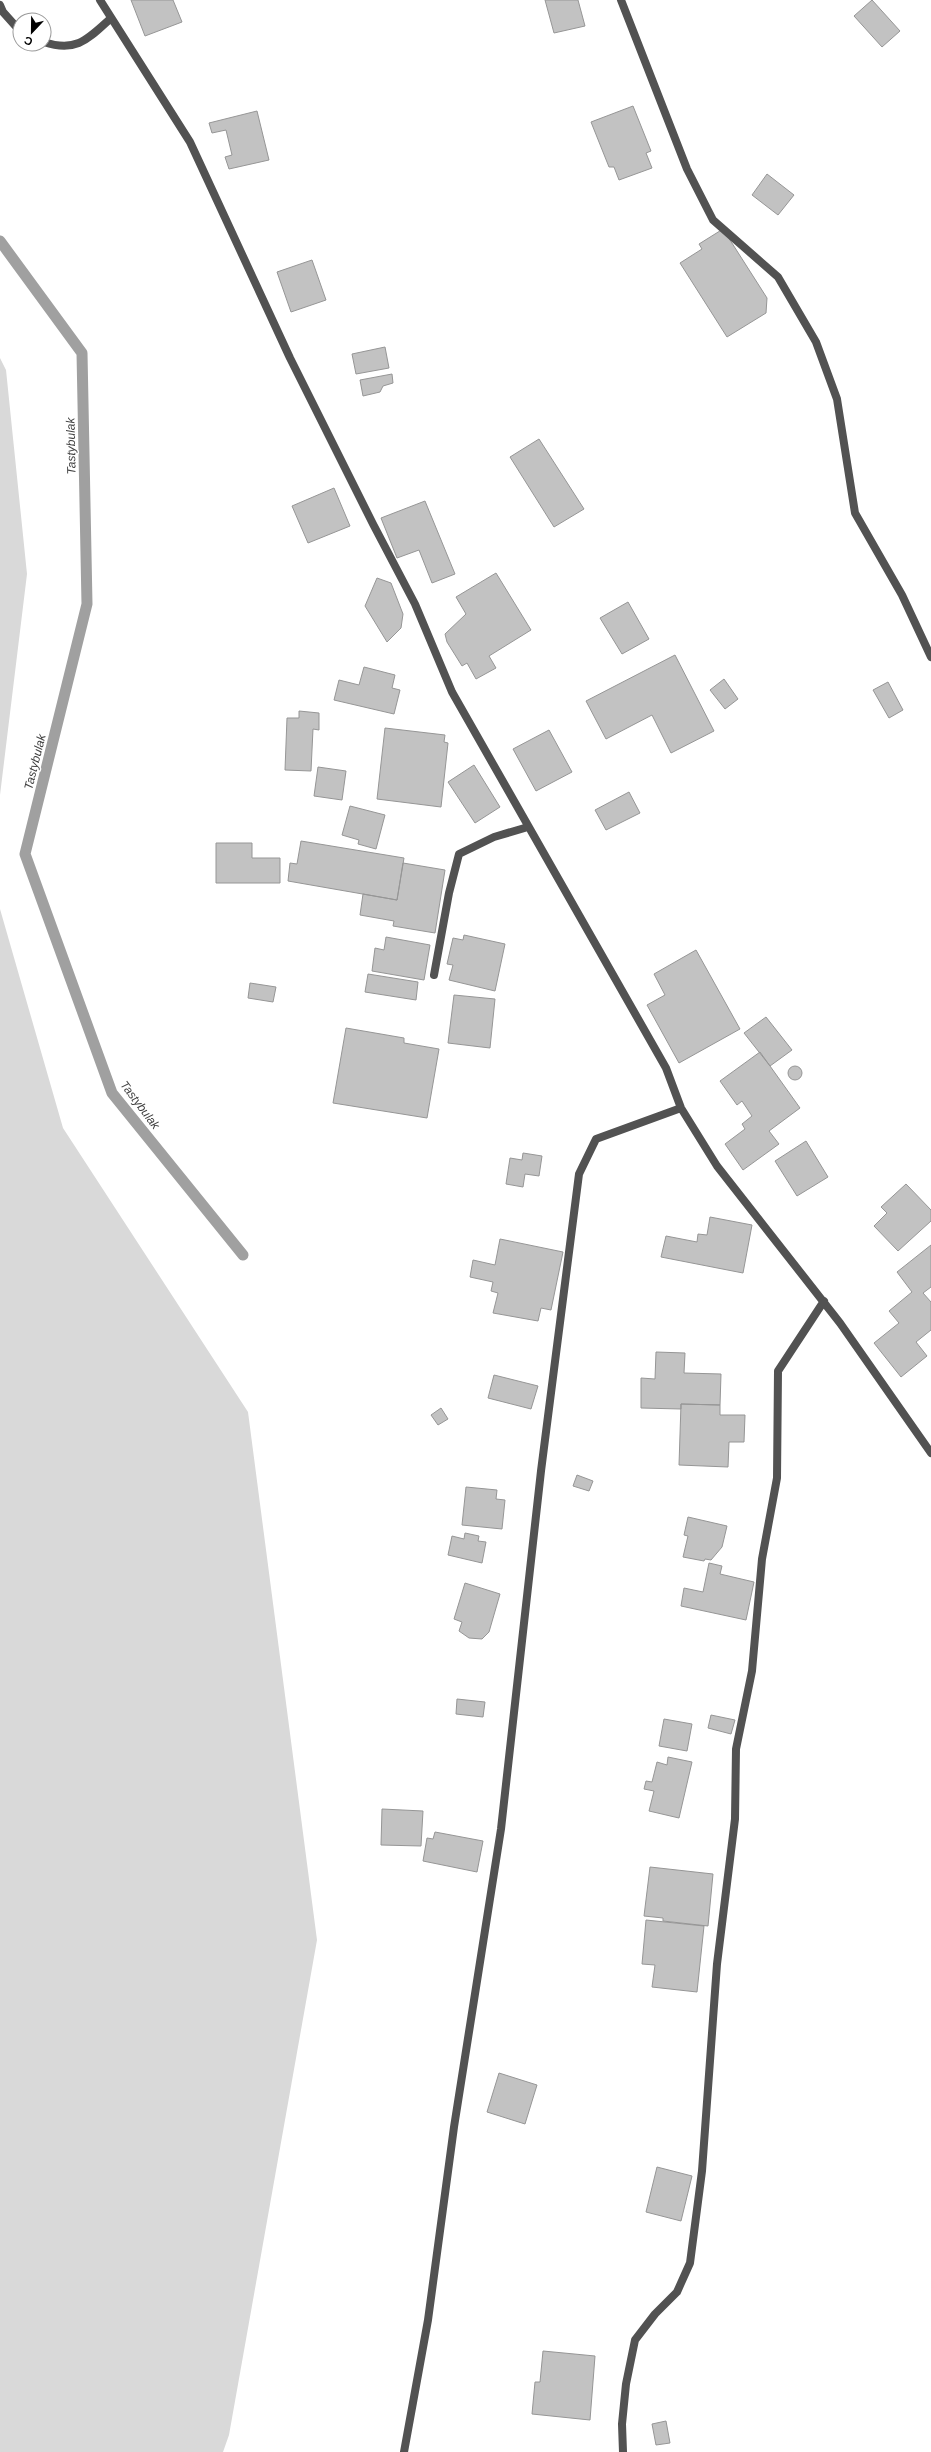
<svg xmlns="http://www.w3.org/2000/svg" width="931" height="2452" viewBox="0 0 931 2452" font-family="Helvetica,sans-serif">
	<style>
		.green { fill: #d9d9d9 }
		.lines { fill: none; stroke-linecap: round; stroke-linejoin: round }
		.stream { stroke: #a0a0a0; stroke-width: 11 }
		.building { fill: #c2c2c2; stroke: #969696 }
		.street { stroke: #525252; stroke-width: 8 }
		.labels { text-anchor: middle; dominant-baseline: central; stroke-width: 3; stroke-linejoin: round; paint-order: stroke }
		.water-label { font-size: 12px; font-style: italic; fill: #414141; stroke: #fff }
	</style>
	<rect width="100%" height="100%" fill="#fff"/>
	<path class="green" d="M0,358L6,370L27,574L0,795Z
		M0,909L63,1128L248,1412L317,1940L229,2435L223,2452H0Z"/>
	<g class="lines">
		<path class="stream" d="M0,241L82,353L87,604L25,854L112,1093L243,1255"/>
	</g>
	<path class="building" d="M131,0H173L182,22L145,36Z
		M545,0H578L585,26L554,33Z
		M872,0L900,31L882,47L854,16Z
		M633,106L651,151L646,153L652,168L619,180L614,167H609L591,122Z
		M257,111L269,160L229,169L225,157L232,155L226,130L212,133L209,123Z
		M767,174L794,195L778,215L752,195Z
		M723,229L767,298L766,313L727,337L680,263L702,249L699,244Z
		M312,260L326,300L291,312L277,272Z
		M385,347L389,368L356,374L352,354Z
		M392,374L393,383L383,386L380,392L363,396L360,380Z
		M539,439L584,509L554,527L510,457Z
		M334,488L350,526L308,543L292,506Z
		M425,501L455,574L432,583L419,550L397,558L381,518Z
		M496,573L531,630L489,656L496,668L476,679L467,663L462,666L447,642L445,634L466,614L456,597Z
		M377,578L391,583L403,614L401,628L387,642L365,606Z
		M628,602L649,639L622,654L600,618Z
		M675,655L714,731L671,753L652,715L606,739L586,701Z
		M364,667L395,675L392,688L400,690L394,714L334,700L339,680L359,685Z
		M724,679L738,699L725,709L710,690Z
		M888,682L903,710L889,718L873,690Z
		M299,711L319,713V730L313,729L311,771L285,770L287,718H299Z
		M385,728L445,735L444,742L448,743L441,807L377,799Z
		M549,730L572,772L536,791L513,749Z
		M474,765L500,807L475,823L448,782Z
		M318,767L346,771L342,800L314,796Z
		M629,792L640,813L606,830L595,810Z
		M350,806L385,815L376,849L358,844L359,840L342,835Z
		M301,841L404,858L397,900L288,881L290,863L297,864Z
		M216,843H252V858H280V883H216Z
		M403,863L445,870L435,933L393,926L394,921L360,915L363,894L397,900Z
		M464,935L505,944L495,991L449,980L453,965L447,964L453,938L463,940Z
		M386,937L430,945L424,980L372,971L375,948L384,950Z
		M696,950L740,1029L679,1063L647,1005L665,995L654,974Z
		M368,974L418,982L416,1000L365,992Z
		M250,983L276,987L273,1002L248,998Z
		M454,995L495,999L490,1048L448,1043Z
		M766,1017L792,1050L770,1066L744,1033Z
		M346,1028L404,1038V1043L439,1049L427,1118L333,1103Z
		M760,1052L800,1108L769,1131L779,1144L743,1170L725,1144L745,1129L742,1124L752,1116L742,1101L737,1105L720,1081Z
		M788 1073a7 7 0 1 1 14 0a7 7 0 1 1-14 0Z
		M806,1141L828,1177L797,1196L775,1161Z
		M523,1153L542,1156L539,1176L525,1174L523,1187L506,1184L510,1158L522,1160Z
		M906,1184L931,1210V1221L898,1251L874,1226L887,1213L881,1207Z
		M710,1217L752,1225L743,1273L661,1257L666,1236L697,1242L698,1234L707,1235Z
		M500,1239L563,1252L551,1310L541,1308L538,1321L493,1313L498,1293L491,1291L493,1282L470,1277L473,1260L495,1265Z
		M931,1245V1287L923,1293L931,1302V1330L916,1342L927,1356L901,1377L874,1343L899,1323L889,1311L912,1292L897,1272Z
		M656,1352L685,1353L684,1373L721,1374L720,1405L681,1404V1409L641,1408V1378L655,1379Z
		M494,1375L538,1386L531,1409L488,1398Z
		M681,1404L720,1405V1415H745L744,1442H729L728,1467L679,1465Z
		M441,1408L448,1419L438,1425L431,1415Z
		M577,1475L593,1481L589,1491L573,1486Z
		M466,1487L497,1490L496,1499L505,1500L502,1529L462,1525Z
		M688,1517L727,1526L722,1547L711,1560L705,1559L704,1561L683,1557L688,1536L684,1535Z
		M465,1533L479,1536L478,1541L486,1542L482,1563L448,1555L452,1536L464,1539Z
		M709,1563L722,1566L720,1574L754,1582L746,1620L681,1606L684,1588L703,1592Z
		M465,1583L500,1594L489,1632L482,1639L469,1638L459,1631L462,1622L454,1619Z
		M457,1699L485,1702L483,1717L456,1714Z
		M711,1715L735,1720L731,1734L708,1728Z
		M664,1719L692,1724L687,1751L659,1746Z
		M668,1757L692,1762L679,1818L649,1811L654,1791L644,1789L646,1781L652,1782L657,1762L667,1765Z
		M382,1809L423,1811L421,1846L381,1845Z
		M435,1832L483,1841L477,1872L423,1861L427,1838L433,1839Z
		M650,1867L713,1874L708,1926L663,1921V1918L644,1916Z
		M646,1920L704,1926L697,1992L652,1987L655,1965L642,1964Z
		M499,2073L537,2085L525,2124L487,2112Z
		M657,2167L692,2176L681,2221L646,2212Z
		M543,2351L595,2356L590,2420L532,2414L535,2382H540Z
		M666,2421L670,2443L656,2445L652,2424Z"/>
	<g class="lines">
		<path class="street" d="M100,0L190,142L290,358L373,524L415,604L452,692L666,1068L681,1108L717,1166L840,1323L931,1453
			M621,0L687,169L713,220L778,277L816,342L837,399L855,513L902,595L931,657
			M0,5L3,12L20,31
			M44,42C76,53 88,39 110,19
			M434,975L449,893L459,854L494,837L528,827
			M404,2452L428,2320L454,2127L501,1829L541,1471L579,1174L596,1139L681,1108
			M623,2452L622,2424L626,2384L635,2340L655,2314L677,2292L690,2263L702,2171L717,1964L735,1819L736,1749L752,1671L762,1559L777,1478L778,1371L824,1301"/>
	</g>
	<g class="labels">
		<g class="water-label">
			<text transform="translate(71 446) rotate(-91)">Tastybulak</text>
			<text transform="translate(35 762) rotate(-76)">Tastybulak</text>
			<text transform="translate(140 1105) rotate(53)">Tastybulak</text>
		</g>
	</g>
	<g transform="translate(32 32) rotate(202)"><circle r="19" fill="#ffffff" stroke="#999999"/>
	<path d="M0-3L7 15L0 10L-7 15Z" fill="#000000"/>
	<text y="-6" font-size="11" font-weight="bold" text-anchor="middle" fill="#000000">С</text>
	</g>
</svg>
